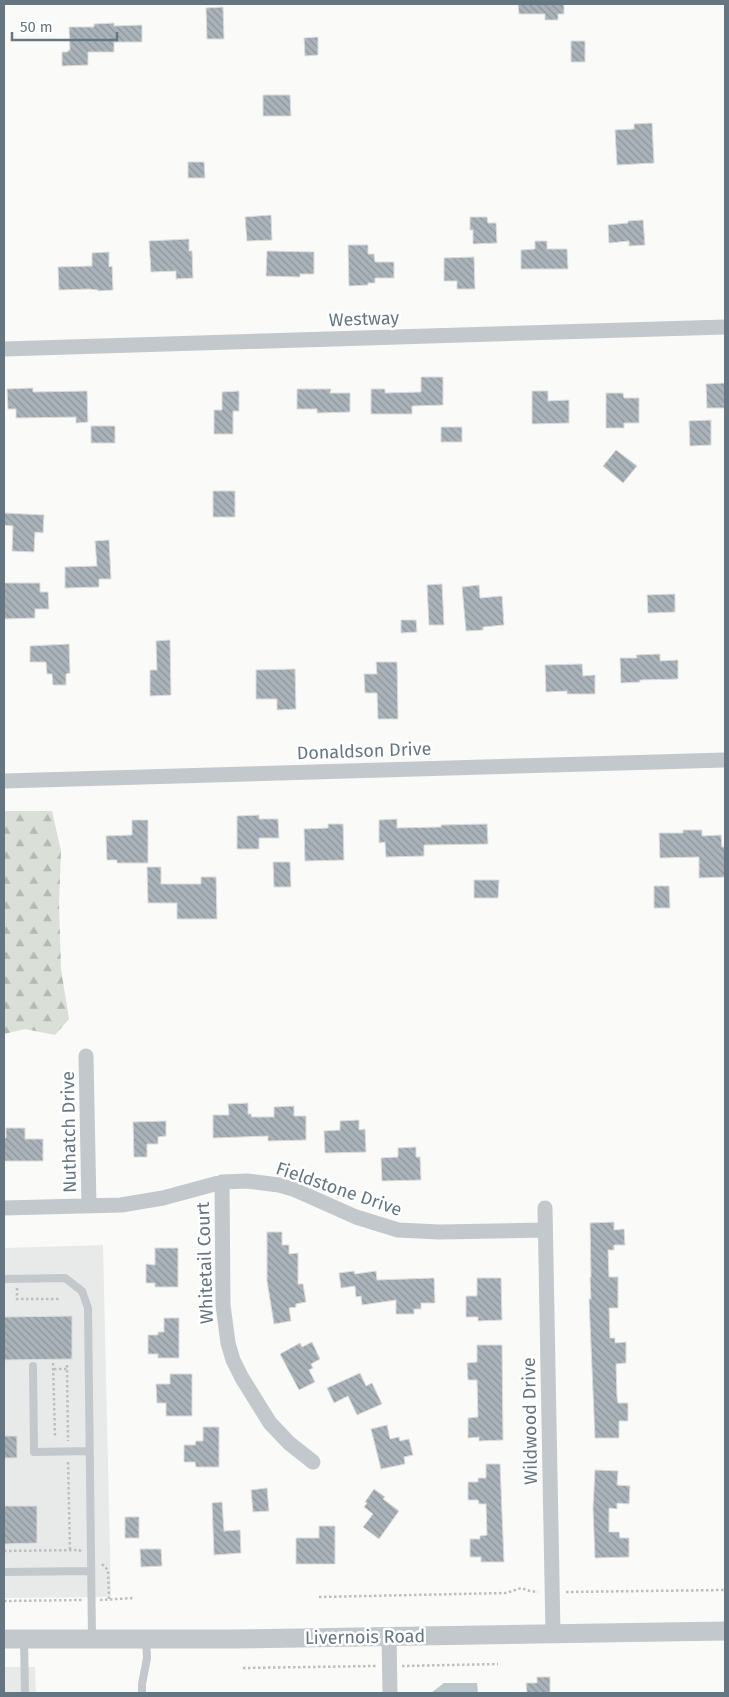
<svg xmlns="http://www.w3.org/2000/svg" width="729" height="1697" viewBox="0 0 729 1697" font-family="'Fira Sans',sans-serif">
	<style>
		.built { fill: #e8e9e9 }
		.forest { fill: url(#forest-firs) }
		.water { fill: #bbc7cb }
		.building { fill: url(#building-back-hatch); stroke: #dcdcda }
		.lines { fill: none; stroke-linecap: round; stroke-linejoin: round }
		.path { stroke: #bbbfc2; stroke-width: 2.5; stroke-dasharray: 2.5 2.5; stroke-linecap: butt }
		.service { stroke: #c3c8cc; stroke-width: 8 }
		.minor { stroke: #c3c8cc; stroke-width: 15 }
		.tertiary { stroke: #c3c8cc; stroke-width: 19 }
		.labels { text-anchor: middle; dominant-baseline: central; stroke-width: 5; stroke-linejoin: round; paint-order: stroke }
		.street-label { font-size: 18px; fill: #657683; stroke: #fff }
	</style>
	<defs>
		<pattern id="forest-firs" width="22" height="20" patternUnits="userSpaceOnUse" patternTransform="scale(1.25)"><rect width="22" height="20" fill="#dadfd7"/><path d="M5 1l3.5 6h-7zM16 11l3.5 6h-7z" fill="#b4b9b4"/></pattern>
		<pattern id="building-back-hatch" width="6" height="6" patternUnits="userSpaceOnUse" patternTransform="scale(1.25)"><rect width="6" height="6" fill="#aab3b9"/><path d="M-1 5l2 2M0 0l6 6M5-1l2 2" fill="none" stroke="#8e969c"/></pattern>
	</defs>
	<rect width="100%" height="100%" fill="#fafaf8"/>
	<path class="built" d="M103,1245L111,1597L4,1598V1248Z
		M4,1667H35L36,1693H4Z"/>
	<path class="forest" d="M4,811H52L61,851L59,903L61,969L69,1019L55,1035L25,1029L4,1034Z"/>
	<path class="water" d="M444,1683H477L478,1693H431Z"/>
	<path class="building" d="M518,4H564V14H558V20H545V14H519Z
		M223,7L224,39H207L206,8Z
		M114,23V26L142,25V42H114V52H88V65L62,66V52H68V50H70L69,27H94V24Z
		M318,37V55L305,56L304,38Z
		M571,41H585V62H571Z
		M263,95H290L291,116H263Z
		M652,123L654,163L617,165L615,130L634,129V124Z
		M188,162H204L205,178H188Z
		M271,215L272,240L247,241L245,217Z
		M470,217H487L488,223H496L497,243L473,244V230H470Z
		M643,220L645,245L629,246V241L609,243L608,225L628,223V221Z
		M189,239V251H192L193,278L176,279V271L151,272L149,241Z
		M535,241H547V249H567L568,269H521V250L535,249Z
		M348,245H368V254H374L375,262H394V278H375V283H368V285L349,286Z
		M267,251L314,252V274H300V277L266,276Z
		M109,252V267L112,266L113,290L98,291V290L89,289L59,290L58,267L92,266V253Z
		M474,257L475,289H457V281H444V258Z
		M421,377H443V405L412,406V414H371V389H385V393L421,392Z
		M725,383V408H707L706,384Z
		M33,388V392L87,391L88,422L76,423V417L16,418V409H8L7,389Z
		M297,389H331L330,393H350V412L317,413V409H297Z
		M239,391V411H233V434H214V410H222V392Z
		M532,391H548V401L569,400V423L532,424Z
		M606,393H623L624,398H639V423H624V428H606Z
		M711,420V445L690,446L689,421Z
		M91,426H115V443H91Z
		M441,427H462V442H441Z
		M616,450L637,466L623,483L603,466Z
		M213,491H235V517H213Z
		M4,513L44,515L43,533L35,532L34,552L12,551L13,526L4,525Z
		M109,540L111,579H99V587L65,588V567L97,566L95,541Z
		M4,583H40V592H48L49,609H35V618L4,619Z
		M442,584L444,625H429L427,585Z
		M479,585L480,598L502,596L504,625L483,627V630L466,631L462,587Z
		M675,594V612L648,613L647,595Z
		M401,620H416L417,632L401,633Z
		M170,640L171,695L150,696V670H157L156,641Z
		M69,644L70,673L66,674V685H53L52,674H47L46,662H30V646Z
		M660,654V661L678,660V679L640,680V682L621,683L620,658H637L636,655Z
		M376,662H397L398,719H378L377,693H365L364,674H377Z
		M582,664L583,676L595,675V694H567V691L546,692L545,665Z
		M295,669L296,709L277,710V699H256V670Z
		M259,815V819H278L279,838H259V849H237V816Z
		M397,819V828L441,827V825L487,824L488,844L424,845V856L386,857L385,842L379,843V820Z
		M132,820H148V863H117V860H107L106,836L132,835Z
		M328,824H343L344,860L305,861L304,829L328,828Z
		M683,830H702V836L721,835L722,847H725V877L699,878V857L660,858L659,833H683Z
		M273,862H290L291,887H274Z
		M147,867H161V884H201V877H216L217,919H177V903H148Z
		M474,880H499L498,898H474Z
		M654,886H669L670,908H654Z
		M248,1103V1114H251L252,1117H274V1107L294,1106V1116H306V1140L268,1141V1136L213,1138V1115H229L228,1104Z
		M359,1120V1130L365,1129L366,1152L325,1153L324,1131L340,1130V1121Z
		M166,1121V1136L158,1137V1144H147V1157H134L133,1122Z
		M6,1128H25V1139H43V1161H4V1138H6Z
		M416,1147V1157H420L421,1180L382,1181L381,1158L398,1157V1148Z
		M614,1222V1230L624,1229L625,1245H614V1250H608L609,1277H618V1308H609L610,1338H615V1343L626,1342V1363L616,1364L617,1397L618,1403H628V1421H619V1438H595L589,1299H591L590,1277H591L590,1223Z
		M267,1232H282V1245H289V1254L298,1253V1284H303L306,1302L296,1304V1307L289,1308L291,1321L274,1324L267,1281Z
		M155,1248H178V1287H155V1283H146V1264L155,1265Z
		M354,1271L355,1274L376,1271L377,1280L434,1278L435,1303H421V1309H414V1314H396V1300L362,1305L361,1296L356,1297L355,1286L341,1288L339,1273Z
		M477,1278H501L502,1320L478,1321V1317H466V1296H477Z
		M72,1316V1359L4,1360V1317Z
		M164,1318H179V1358H158V1354H148V1335H158V1332H164Z
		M312,1342L320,1359L311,1364L313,1368L309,1370L315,1382L299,1390L280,1354L300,1343L302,1347Z
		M477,1345H502L503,1440L479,1441V1437L468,1438V1418L478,1417L477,1380H468L467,1363L477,1362Z
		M360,1373L366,1386L372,1383L382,1404L357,1415L348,1396L334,1403L327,1388Z
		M170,1374H192V1416H166V1403H157L156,1384H170Z
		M387,1425L390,1439L399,1437L400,1441L409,1439L413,1455L404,1457L405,1464L381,1469L371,1429Z
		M203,1427H219V1467H196L195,1462H184V1445H195L196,1441H203Z
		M4,1436H17V1458H4Z
		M486,1464H500L504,1562H481V1557H470V1539H480V1536L487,1535L486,1504H479L478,1500H468V1482H478V1478H486Z
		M595,1470L618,1471L617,1485L630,1486L629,1504L617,1503V1509L609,1508V1532H619L620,1538H629V1557L595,1558L593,1508Z
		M267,1488L269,1511L253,1512L251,1490Z
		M374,1489L385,1497L383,1499L399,1511L379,1539L363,1527L373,1514L364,1507L367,1503L365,1502Z
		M222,1502L224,1531L240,1530L241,1553L214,1555L212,1503Z
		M4,1506H37V1543L4,1544Z
		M125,1517H139V1538H125Z
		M319,1526H335V1564H296V1538H319Z
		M140,1549H161L162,1566L141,1567Z
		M537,1677H550V1693H527L526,1683H537Z"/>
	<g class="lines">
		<path class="path" d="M17,1288V1299H61
			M53,1363L55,1436
			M67,1365L68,1441
			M54,1369H67
			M68,1462L70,1550
			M4,1551L79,1550L82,1552
			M102,1564L108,1570L109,1599
			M566,1592L725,1590
			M319,1597L506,1593L521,1588L530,1591L538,1592
			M100,1600L133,1598
			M4,1601L82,1600
			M402,1666L498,1664
			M243,1668L376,1666"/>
		<path class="service" d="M4,1279L65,1278L82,1291L88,1308L92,1639
			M33,1366L34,1452L89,1451
			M4,1572L90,1571
			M24,1639L25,1693
			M142,1693V1684L147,1658L146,1639"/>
		<path class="minor" d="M4,349L725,327
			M4,781L725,760
			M86,1056L89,1206
			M222,1182L223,1305L228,1343L233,1360L242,1378L270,1423L289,1443L313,1462
			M4,1208L121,1205L163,1198L222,1182L247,1181L279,1185L293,1189L356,1217L398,1230L439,1232L545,1230
			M545,1208L553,1634
			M389,1636L390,1693"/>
		<path class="tertiary" d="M4,1639H234L725,1631"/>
	</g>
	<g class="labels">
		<g class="street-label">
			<text transform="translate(364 319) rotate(-2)">Westway</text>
			<text transform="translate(364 751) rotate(-2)">Donaldson Drive</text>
			<text transform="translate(69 1132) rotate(-91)">Nuthatch Drive</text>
			<text transform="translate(339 1189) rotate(19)">Fieldstone Drive</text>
			<text transform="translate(205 1263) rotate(-92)">Whitetail Court</text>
			<text transform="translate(530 1421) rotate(-91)">Wildwood Drive</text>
			<text transform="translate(365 1637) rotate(-1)">Livernois Road</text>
		</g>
	</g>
	<rect width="729" height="1697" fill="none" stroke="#657683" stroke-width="10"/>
	<path d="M12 32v8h105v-8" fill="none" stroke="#657683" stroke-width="2.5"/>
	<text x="20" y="32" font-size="15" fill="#657683" stroke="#ffffff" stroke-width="4" paint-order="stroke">50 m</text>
</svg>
